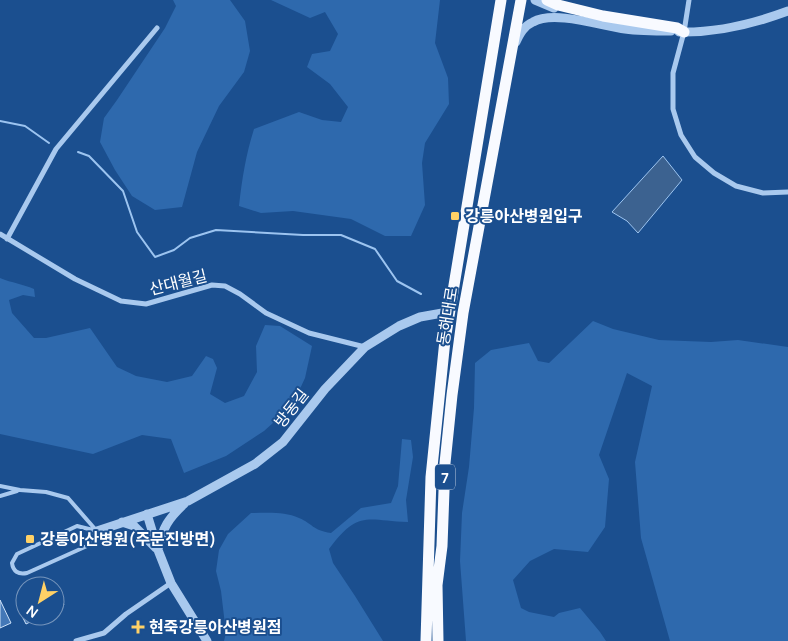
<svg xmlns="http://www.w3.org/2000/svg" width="788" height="641" viewBox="0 0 788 641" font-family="Manrope,'Noto Sans KR',sans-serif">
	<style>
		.green { fill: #2e69ad }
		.water { fill: #3c6290; stroke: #9cc4f0 }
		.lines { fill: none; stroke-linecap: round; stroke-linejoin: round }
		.stream { stroke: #9cc4f0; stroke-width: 2 }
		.building { fill: #4478b7; stroke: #cfe3fa }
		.service { stroke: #a9c9ee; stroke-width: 4 }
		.minor { stroke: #a9c9ee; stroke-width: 5 }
		.tertiary { stroke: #a9c9ee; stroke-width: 9 }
		.trunk { stroke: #f8faff; stroke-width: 11 }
		.poi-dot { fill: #ffd166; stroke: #1b4f8f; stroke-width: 2 }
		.labels { text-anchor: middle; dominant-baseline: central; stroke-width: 4; stroke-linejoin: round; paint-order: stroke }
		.shield { fill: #1b4f8f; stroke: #bbcadd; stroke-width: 1 }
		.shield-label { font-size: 15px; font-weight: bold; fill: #fff }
		.poi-label { font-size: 16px; font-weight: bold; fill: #fff; stroke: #1b4f8f; text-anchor: start }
		.street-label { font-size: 16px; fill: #fff; stroke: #1b4f8f }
	</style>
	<rect width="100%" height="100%" fill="#1b4f8f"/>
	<path class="green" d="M173,0H230L245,21L250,51L244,72L219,106L197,152L182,207L155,210L132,196L115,170L100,142L104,118L117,100L165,28L176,6Z
		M271,0H440L435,43L448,78L449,104L425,143L422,163L425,205L411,236H385L351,219L293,211L261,213L239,206C242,179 246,154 254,129L299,112L322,120L341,122L348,107L330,84L307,67L312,54L330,51L338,34L325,12L310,18Z
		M0,278C12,283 23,284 34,289L35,297L23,295L9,300L12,313L34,338H46L90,328L117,367L136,376L167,382L192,376L206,356L213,359L217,368L210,394L225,403L244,396L257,372L256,346L265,325L280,326L312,346L305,378L292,406L264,431L226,456L184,473L171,439L142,435L93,454L0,434Z
		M593,321L613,329L659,340L711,342L738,340L788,347V641H670L641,538L635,462L652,386L627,373L599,455L609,479L605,527L588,552L554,549L530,561L513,580L521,608L529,612L554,617L559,613L580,608L600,632L606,641H466L460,561L462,513L469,467L474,408L475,363L491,350L529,343L538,361L549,363Z
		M402,439L411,440L413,457L406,500L408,522C365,520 358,510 329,549L333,563L355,596L383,641H224L226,633L221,591L216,571L219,550L228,534L251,513C266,513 284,511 299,518C313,524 312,530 331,533L361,508L391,503L398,486Z"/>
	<path class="water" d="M663,156L682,180L638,233L627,221L612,212Z"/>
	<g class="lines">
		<path class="stream" d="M0,121L25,126L49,143
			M78,152L89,156L123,191L137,232L155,257L174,250L190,238L216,230L303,235H341L375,249L397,281L421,294"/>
	</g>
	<path class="building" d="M55,591H56L64,605L55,609Z
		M0,600L11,623L0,628Z
		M25,607V616H42L26,624L19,610Z"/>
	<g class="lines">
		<path class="service" d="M0,486L20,490L46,492L68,498L95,529
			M0,496L17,491
			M77,526L97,531L87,546L27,573C18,575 13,571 12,563L17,554Z"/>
		<path class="minor" d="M689,0L684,32L673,73V109L681,135L695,157L714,173L736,186L763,193L788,192
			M0,234L75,279L121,301L146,304L212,285L225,286L240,294L266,313L309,333L365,347
			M7,239L56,149L157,28
			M76,641L104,633L126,614L171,583"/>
		<path class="tertiary" d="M535,0L554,8
			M679,32C716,33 753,24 788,11
			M516,42C520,33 524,26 533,22C554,10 602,26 625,29C640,31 656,31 671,31
			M147,514L158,550L171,583L207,641
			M122,522L134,526L156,548
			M97,531L188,501L255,464L283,442L325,389L365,347L399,326L420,317L448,312
			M158,549C163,527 168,519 184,504"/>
		<path class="trunk" d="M547,0L558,5L603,16L677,28L684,32
			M426,641L431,477L445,340L501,0
			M438,641L437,585L442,546L445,463L452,395L463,313L521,0"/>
	</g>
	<g class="poi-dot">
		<rect x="450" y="211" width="10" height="10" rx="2.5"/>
		<rect x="25" y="534" width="10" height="10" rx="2.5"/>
		<path d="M135.5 619.5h5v5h5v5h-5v5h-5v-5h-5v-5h5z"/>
	</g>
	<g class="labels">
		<rect class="shield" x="435" y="464.5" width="20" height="25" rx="4"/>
		<g class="shield-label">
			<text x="445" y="477">7</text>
		</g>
		<g class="poi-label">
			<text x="465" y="216">강릉아산병원입구</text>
			<text x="40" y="539">강릉아산병원(주문진방면)</text>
			<text x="149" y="627">현죽강릉아산병원점</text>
		</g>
		<g class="street-label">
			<text transform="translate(178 282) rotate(-14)">산대월길</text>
			<text transform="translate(447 316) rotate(-81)">동해대로</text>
			<text transform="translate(291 408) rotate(-52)">방동길</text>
		</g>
	</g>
	<g transform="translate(40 601) rotate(216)"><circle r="24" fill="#1b4f8f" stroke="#7695bc"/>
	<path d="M0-4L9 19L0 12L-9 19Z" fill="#ffd166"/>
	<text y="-8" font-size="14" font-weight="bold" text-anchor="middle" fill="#ffffff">N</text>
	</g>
</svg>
